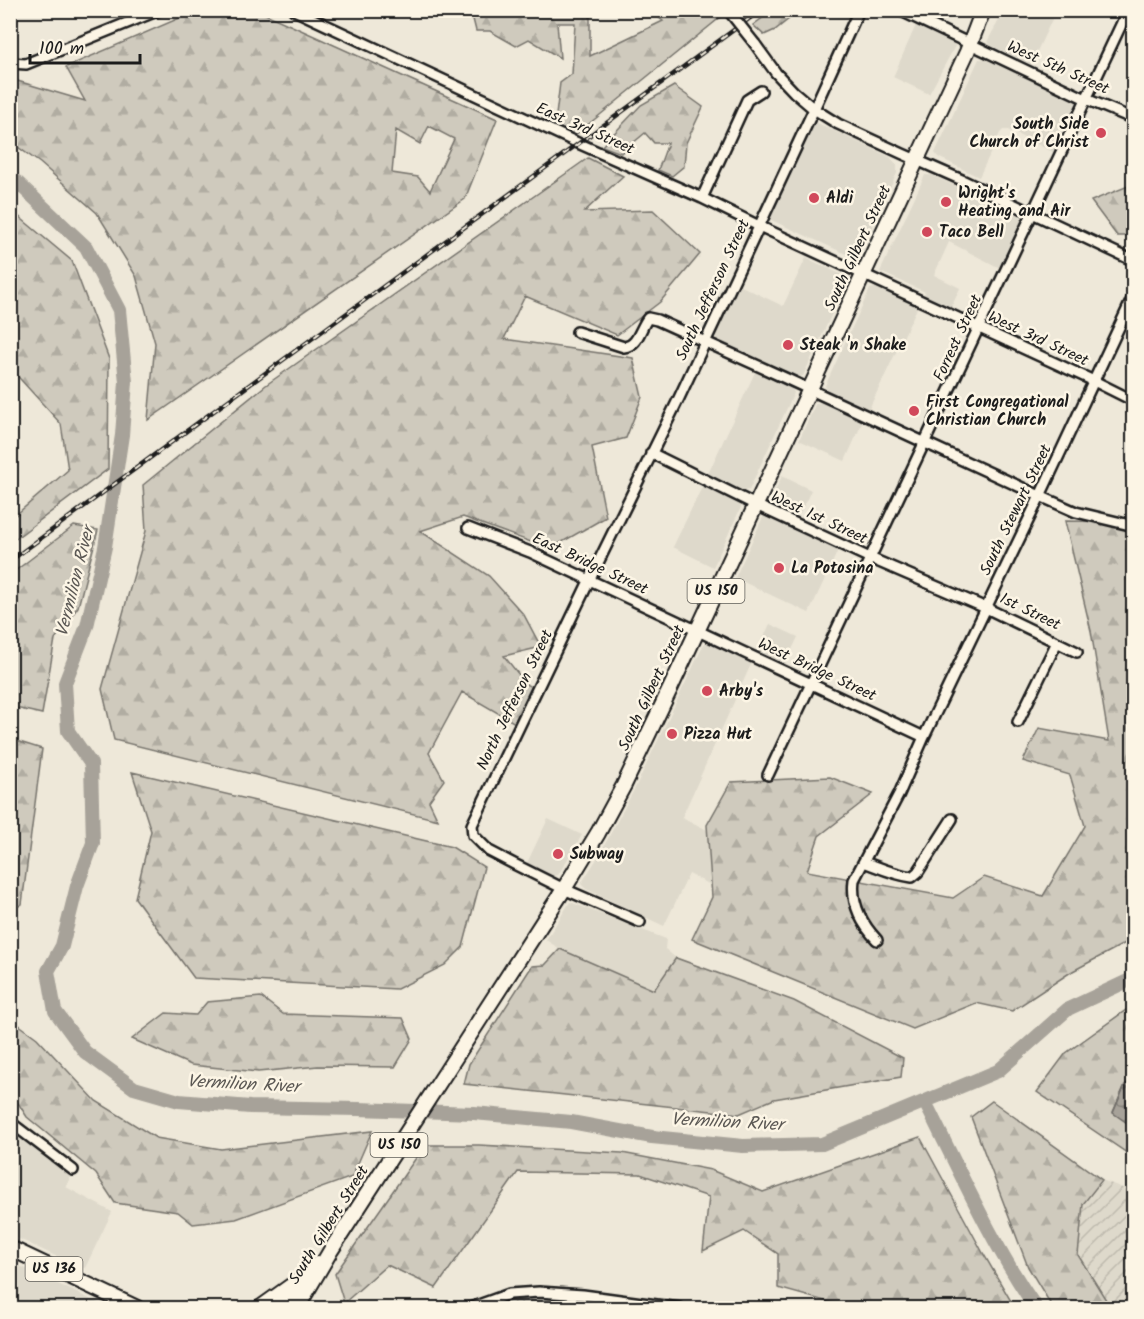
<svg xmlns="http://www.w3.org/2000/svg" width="1144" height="1319" viewBox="0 0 1144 1319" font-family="Kalam,sans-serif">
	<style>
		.built { fill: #ded9cb }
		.industrial { fill: url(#industrial-furrows) }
		.forest { fill: url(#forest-firs); stroke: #76736c; stroke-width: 1.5; fill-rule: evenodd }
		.park { fill: url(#park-crowns); stroke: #76736c; stroke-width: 1.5 }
		.water { fill: url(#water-waves); stroke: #6f6c67; stroke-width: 1.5 }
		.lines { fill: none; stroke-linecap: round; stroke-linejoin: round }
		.river { stroke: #a7a299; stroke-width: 14 }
		.street-casing { stroke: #1c1c1c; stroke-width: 14 }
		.primary-casing { stroke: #1c1c1c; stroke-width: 18 }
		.street { stroke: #fcf5e5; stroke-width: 9 }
		.primary { stroke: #fcf5e5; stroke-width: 14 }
		.rail-casing { stroke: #1c1c1c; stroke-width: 4.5 }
		.rail { stroke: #fcf5e5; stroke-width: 2; stroke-dasharray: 7; stroke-linecap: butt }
		.street-bridge-casing { stroke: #1c1c1c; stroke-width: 14; stroke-linecap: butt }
		.street-bridge { stroke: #fcf5e5; stroke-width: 9 }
		.poi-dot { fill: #d1495b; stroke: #fcf5e5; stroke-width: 2 }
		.labels { text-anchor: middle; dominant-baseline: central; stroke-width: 5; stroke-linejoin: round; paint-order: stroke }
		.shield { fill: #fcf5e5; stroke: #5f5d58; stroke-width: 1.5 }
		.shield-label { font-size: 15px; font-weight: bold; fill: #1c1c1c }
		.street-label { font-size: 16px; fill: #1c1c1c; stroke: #fcf5e5 }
		.poi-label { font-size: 16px; font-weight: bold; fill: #1c1c1c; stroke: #fcf5e5; text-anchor: start }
		.water-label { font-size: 18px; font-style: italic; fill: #5b5854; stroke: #fcf5e5 }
	</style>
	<defs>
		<pattern id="industrial-furrows" width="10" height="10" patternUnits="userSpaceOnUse" patternTransform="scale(1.5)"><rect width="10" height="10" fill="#ded9cb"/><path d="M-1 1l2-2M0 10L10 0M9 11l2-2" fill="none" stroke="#bebaae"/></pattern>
		<pattern id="forest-firs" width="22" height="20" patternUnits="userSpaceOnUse" patternTransform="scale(1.5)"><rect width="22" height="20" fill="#cfcabd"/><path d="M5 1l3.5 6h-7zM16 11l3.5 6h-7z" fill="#b1ada2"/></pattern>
		<pattern id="park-crowns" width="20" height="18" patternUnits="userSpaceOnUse" patternTransform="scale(1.5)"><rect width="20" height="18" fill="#cfcabd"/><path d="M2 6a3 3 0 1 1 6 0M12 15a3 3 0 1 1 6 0" fill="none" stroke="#b1ada2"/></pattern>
		<pattern id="water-waves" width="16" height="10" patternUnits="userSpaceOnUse" patternTransform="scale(1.5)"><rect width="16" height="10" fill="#a7a299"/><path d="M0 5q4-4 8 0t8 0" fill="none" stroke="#87837c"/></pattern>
	</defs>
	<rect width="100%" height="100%" fill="#eee8d9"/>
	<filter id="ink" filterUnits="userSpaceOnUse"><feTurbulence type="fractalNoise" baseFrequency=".0167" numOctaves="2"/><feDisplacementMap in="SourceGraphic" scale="12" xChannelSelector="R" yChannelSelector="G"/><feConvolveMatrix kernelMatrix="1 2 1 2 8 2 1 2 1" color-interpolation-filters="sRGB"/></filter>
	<g filter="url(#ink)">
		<path class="built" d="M1004,11H1056L1031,64L992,46L987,42Z
			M916,25L950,40L955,46L929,94L893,77Z
			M979,59H985L1077,100L1053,152L1008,130H1003L1000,133L979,177L938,157L935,153Z
			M815,122L890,157L897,165V173L857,259L769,219Z
			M925,175H931L1020,215L1022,220L1000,268L949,242L934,275L960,288L951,308L924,295L925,292L908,284L880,272Z
			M806,258L847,277L848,279L803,376L796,377L716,340V329L739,285L783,306Z
			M878,287L918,306L868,411L828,390L825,386L870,289Z
			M756,370L791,387L794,393L749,490L743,491L708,474Z
			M816,403H822L863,421L845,461L799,440Z
			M782,476L811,490L800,514L771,500Z
			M703,485L737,501L741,507L713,567L673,547Z
			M763,517H772L839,548L809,613L735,578Z
			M770,624L798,637L785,664L757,651Z
			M711,643L752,662L682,817L707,830L711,885L689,874L664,926L586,889L581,884L598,857L636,786L704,644Z
			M548,819L582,835L558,875L552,876L526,865Z
			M570,902L666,939L665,949L676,958L654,990L560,949L546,940Z
			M11,1129L71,1175L66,1187L112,1212L85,1268L79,1267L11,1235Z
			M20,1266L98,1303L109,1308H11V1283L17,1268Z"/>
		<path class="industrial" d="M1102,1180L1133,1192V1308H1111L1078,1255L1083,1204Z"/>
		<path class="forest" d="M198,10L259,11L497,119L465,199L148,420L155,343L136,276L97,213L40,163L11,142V89L14,80L85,101L66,67ZM429,126L454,139L430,191L418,177L392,173L396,130L420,144Z
			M471,11H590V56L663,21L650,11H716L722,16L574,136L539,121L556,115L560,83L572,74L575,23H557L560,58L529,39L516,46L490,31H476Z
			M772,11V10L799,11L775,30L764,35L753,25Z
			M674,86L703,107L686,143L684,166L672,176L658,170L668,143H654L645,133L621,153L602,146L641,105Z
			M588,158L623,176L584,212L653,210L700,254L660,302L617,335L525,296L504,339L633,358L642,397L626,438L592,447L606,517L550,549L463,517L420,531L489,576L524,615L541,647L504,656L527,685L532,687L515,723L462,692L429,753L444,780L429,801L438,820L114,740L102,689L146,531L143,485L266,385Z
			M1133,184V236H1117L1091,201Z
			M11,210L72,261L109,359L108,469L11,542V519L68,470L61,424L11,369Z
			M1065,521L1133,522V939L1071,972L1012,1011L976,1003L913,1029L692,939L712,897L707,825L731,782L830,777L873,794L819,836L807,871L953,898L984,877L1043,896L1085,826L1070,775L1023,761L1039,728L1109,741L1091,631Z
			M74,526L98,530L78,607L55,639L42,714L11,707V574Z
			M10,739L42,749L22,904L11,911Z
			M132,772L452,847L484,867L463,947L445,965L397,989L194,978L135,898L151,831Z
			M560,949L654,990L676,958L794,1001L903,1058L901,1077L774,1099L739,1114L464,1084L469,1064L532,966L545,965Z
			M261,997L283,1014L403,1018L412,1039L395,1067L318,1066L258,1072L191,1065L132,1039L166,1013L196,1015L207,1002Z
			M1133,1005V1079L1125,1085L1113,1112L1133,1127V1157L1037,1092L1066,1053Z
			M11,1019L37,1038L96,1101L156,1138L221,1149L372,1131L352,1177L236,1219L193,1224L178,1212L115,1203L96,1174L27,1117L11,1092Z
			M992,1101L1102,1180L1083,1204L1078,1255L1111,1308H1053L1028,1267L971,1117Z
			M920,1137L983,1253L1015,1308H850L778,1288V1254L744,1231L703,1251L709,1197L640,1174L518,1172L436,1288L387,1265L344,1303L335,1274L425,1145H479L622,1153L711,1170L763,1192Z"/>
		<path class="park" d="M567,1296L652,1308H485L502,1302L522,1297Z"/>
		<path class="water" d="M1133,1079V1127L1113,1113L1125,1085Z"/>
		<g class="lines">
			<path class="river" d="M10,178L17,182L86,247L119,310L126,382L122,435L105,547L87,626L65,683L68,731L91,764L93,843L77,886L62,946L48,971L55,1011L85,1052L134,1088L179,1101L250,1107L358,1109L474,1113L571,1122L652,1137L743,1146L822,1144L998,1071L1068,1009L1134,978
				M925,1102C960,1172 992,1244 1036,1308"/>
			<g class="street-casing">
				<path id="street" d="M294,10L580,144L702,198L759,226L1094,381L1134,401
					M899,10L1086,99L1134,119
					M755,44L776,73L794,92L814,109L838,124L903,154L962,180L1134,261
					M10,63L26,64L159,10
					M702,198L747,100L761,91
					M577,332L624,347C638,346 640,328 648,318L657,320L785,378L1040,496L1076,512L1134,526
					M651,453L756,505L870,558L986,608L1077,652
					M468,528L530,552L924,737
					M1018,722L1057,642
					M768,775L1128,10
					M864,862C880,868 895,875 912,877L918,872L952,819
					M640,922L564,889L514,864L489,851L473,835L472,825L590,579L679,398L814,109L859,10
					M877,940C861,923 851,903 854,880L899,794L924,737L1040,496L1134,295
					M10,1122L73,1170
					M10,1263L16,1251
					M470,1308L509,1294L539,1292L583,1295L679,1308"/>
			</g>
			<g class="primary-casing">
				<path id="primary" d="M10,1248L137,1308
					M260,1308L302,1278L317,1264
					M280,1308L294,1301L301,1294
					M297,1308L331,1250L564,889L598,833L624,785L671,687L967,52L983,10"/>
			</g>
			<use href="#street" class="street"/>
			<use href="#primary" class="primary"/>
			<g class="rail-casing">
				<path id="rail" d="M10,561L302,346L761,10"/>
			</g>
			<use href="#rail" class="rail"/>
			<g class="street-bridge-casing">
				<path id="street-bridge" d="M728,10L755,44"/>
			</g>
			<use href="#street-bridge" class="street-bridge"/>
		</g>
	</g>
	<g class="poi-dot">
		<circle cx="1101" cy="133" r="6"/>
		<circle cx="814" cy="198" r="6"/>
		<circle cx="946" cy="202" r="6"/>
		<circle cx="927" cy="232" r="6"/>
		<circle cx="788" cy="345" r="6"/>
		<circle cx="914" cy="411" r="6"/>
		<circle cx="779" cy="568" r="6"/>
		<circle cx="707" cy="691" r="6"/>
		<circle cx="672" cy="734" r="6"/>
		<circle cx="558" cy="854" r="6"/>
	</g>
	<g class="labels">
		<g class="shield">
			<rect x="687.5" y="579" width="57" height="24" rx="4.5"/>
			<rect x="370.5" y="1133" width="57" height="24" rx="4.5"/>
			<rect x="25.5" y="1257" width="57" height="24" rx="4.5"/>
		</g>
		<g class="shield-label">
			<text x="716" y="591">US 150</text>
			<text x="399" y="1145">US 150</text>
			<text x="54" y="1269">US 136</text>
		</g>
		<g class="street-label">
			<text transform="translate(1058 68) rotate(24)">West 5th Street</text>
			<text transform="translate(585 129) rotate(24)">East 3rd Street</text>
			<text transform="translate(858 248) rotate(-65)">South Gilbert Street</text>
			<text transform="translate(713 290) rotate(-65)">South Jefferson Street</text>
			<text transform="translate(958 338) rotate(-65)">Forrest Street</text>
			<text transform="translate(1038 339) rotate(25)">West 3rd Street</text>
			<text transform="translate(1016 510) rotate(-64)">South Stewart Street</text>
			<text transform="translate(819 518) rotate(25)">West 1st Street</text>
			<text transform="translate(590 564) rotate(25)">East Bridge Street</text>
			<text transform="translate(1030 612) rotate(26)">1st Street</text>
			<text transform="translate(817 670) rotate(25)">West Bridge Street</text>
			<text transform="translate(652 688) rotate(-65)">South Gilbert Street</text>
			<text transform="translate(515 700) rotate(-64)">North Jefferson Street</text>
			<text transform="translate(329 1225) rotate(-58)">South Gilbert Street</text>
		</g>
		<g class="poi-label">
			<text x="1089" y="124" text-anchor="end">South Side<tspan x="1089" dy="18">Church of Christ</tspan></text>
			<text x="958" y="193">Wright's<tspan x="958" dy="18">Heating and Air</tspan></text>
			<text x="826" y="198">Aldi</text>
			<text x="939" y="232">Taco Bell</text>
			<text x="800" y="345">Steak 'n Shake</text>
			<text x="926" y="402">First Congregational<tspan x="926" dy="18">Christian Church</tspan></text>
			<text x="791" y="568">La Potosina</text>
			<text x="719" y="691">Arby's</text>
			<text x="684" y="734">Pizza Hut</text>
			<text x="570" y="854">Subway</text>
		</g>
		<g class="water-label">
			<text transform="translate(76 582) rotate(-76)">Vermilion River</text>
			<text transform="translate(243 1085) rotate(3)">Vermilion River</text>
			<text transform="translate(727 1123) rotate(3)">Vermilion River</text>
		</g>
	</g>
	<rect width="1144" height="1319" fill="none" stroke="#fcf5e5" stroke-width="36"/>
	<rect x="18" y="18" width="1108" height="1283" fill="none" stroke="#1c1c1c" stroke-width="2" filter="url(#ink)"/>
	<path d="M30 54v9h110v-9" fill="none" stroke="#1c1c1c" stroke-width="3"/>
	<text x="39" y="54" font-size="18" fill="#1c1c1c" stroke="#fcf5e5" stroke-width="4.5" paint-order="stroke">100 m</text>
</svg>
